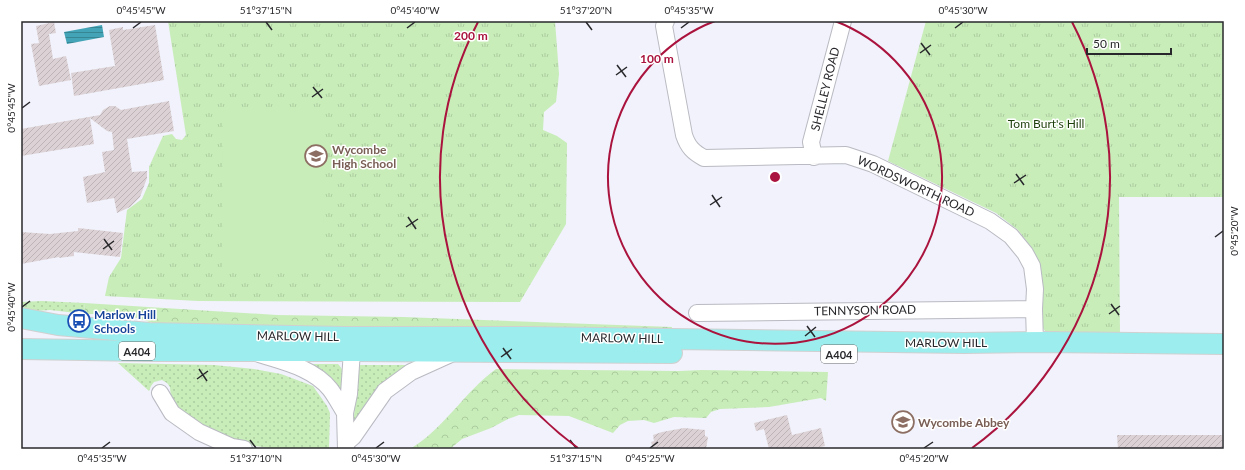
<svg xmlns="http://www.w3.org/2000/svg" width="1245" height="470" viewBox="0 0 1245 470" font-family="Lato,sans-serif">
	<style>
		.grass { fill: url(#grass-dots) }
		.forest { fill: url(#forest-crowns) }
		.park { fill: url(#park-tufts) }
		.garden { fill: #c8edb9 }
		.water { fill: url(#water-rules) }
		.building { fill: url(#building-hatch) }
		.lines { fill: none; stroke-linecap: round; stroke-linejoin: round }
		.minor-casing { stroke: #b9bac2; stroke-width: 18 }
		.major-casing { stroke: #d0d0d1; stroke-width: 22 }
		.minor { stroke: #fff; stroke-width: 16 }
		.major { stroke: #9beeed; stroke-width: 20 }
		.ticks { fill: none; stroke: #28282c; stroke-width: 1.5 }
		.ring { fill: none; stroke: #aa133d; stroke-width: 2 }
		.labels { text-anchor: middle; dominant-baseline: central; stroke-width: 3; stroke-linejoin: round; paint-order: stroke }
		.shield { fill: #fff; stroke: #68686b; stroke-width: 1 }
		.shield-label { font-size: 11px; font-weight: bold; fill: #28282c }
		.street-label { font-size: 12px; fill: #28282c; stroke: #fff }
		.park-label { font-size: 12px; fill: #1c3e09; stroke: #fff }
		.education-label { font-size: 12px; font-weight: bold; fill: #785e54; stroke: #fff; text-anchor: start }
		.transit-label { font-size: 12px; font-weight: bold; fill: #164399; stroke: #fff; text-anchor: start }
		.centre { fill: #aa133d; stroke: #fff; stroke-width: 2 }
		.ring-label { font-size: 12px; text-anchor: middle; font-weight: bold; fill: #aa133d; stroke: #fff; stroke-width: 3; stroke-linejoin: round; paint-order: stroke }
		.neatline { fill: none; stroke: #28282c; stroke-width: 1.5 }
		.ticks-label { font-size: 10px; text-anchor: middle; fill: #28282c }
	</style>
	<defs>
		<pattern id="grass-dots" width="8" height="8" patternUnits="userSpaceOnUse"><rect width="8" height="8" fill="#c8edb9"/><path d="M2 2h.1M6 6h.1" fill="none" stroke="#accb9f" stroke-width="1.8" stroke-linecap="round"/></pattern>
		<pattern id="forest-crowns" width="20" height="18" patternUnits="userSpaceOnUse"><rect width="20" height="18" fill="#c8edb9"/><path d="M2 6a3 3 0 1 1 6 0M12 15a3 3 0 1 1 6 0" fill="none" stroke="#accb9f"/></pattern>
		<pattern id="park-tufts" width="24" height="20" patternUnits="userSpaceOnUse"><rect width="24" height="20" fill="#c8edb9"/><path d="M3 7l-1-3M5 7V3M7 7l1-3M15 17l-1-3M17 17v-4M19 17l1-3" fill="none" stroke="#accb9f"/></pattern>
		<pattern id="water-rules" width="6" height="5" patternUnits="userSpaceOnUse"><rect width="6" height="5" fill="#42a4b6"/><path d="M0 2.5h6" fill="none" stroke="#378694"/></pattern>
		<pattern id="building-hatch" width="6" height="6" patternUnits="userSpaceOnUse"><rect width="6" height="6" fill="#dcd2d5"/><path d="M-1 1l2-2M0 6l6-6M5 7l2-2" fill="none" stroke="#bdb4b7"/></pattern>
	</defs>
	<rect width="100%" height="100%" fill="#f1f2fb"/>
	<path class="grass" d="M42,301L84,303L85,314L50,310L21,312V302Z
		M118,363L214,365L254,369L281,374L313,386L327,406L330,413L329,448L275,449L236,443L187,418L171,399L170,387L167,383L162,380L154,382L151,386L149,391Z
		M312,364H338C346,372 344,380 344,391H341C333,379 325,371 312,364Z
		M358,365H414L353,429Z"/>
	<path class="forest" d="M84,303L277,315L403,317L672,327L671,331L475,330L395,327L195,326L156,324L134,317L119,314H85Z
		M496,369L679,371L702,370L828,372L826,401L821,398L769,407L720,409L711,412L706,418L674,417L654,423L644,420L628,421L620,425L613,433L569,416L519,415L508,419L491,428L462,439L450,449H410C444,429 464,392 496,369Z"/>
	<path class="park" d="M168,21H555L559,74L556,102L544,112L543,130L557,136L567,143L566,224L520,302L198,301L105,296L109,277L121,258L127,210L142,199L149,183V167L163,136L172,134L176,139L182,140L186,135Z
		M926,21H1224V197H1119L1120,335L1047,334L1041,325L1038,263L1032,248L1018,230L996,213L888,161Z"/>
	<path class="garden" d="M223,108L324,113L323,273L222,271Z"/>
	<path class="water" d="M102,25L104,37L67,44L64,32Z"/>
	<path class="building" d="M54,22L56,33L49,34L53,59L66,56L71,80L39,86L31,44L39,43L36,26Z
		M155,25L164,80L74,96L71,73L115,66L109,30L123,27V30Z
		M169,101L174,131L127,139L132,172L147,171V178L140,197L130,207L117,213L114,198L87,203L83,177L105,172L102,152L114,150L112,132L107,131L90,118L94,144L21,156V129L100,115L103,110L110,106H115L121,110Z
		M78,228L123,233L120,257L74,252V256L59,258V257L21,264V232L50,234L78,231Z
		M787,415L792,435L821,428L825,446L813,449H769L764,429L756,431L754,423Z
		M684,428L705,430V436L708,437L706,449H653L651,442L654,441L653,435L662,432Z
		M1117,435H1222V449H1118Z"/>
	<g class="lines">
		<g class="minor-casing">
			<path id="minor" d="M666,21L664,26L684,135C688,147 693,152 704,158L846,155L873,164L990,221L1011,236L1025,253L1032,266L1035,289L1034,309L1035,342
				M814,157L811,142L843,21
				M697,313L1034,309
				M259,354C284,362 313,368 330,389C336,397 340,405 345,413
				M160,393L172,413L199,432L232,447L244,449
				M346,443L353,437L385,391L411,372L453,353
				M346,449L345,413L349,394L352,351L347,340"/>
		</g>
		<g class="major-casing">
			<path id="major" d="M21,318L58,325L149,333L345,337H525L964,343L1045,342L1224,344
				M21,349L146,351H352L672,353"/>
		</g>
		<use href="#minor" class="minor"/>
		<use href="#major" class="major"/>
	</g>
	<path class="ticks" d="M266,22L272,30M586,22L592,30M133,28L141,22M407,28L415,22M681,28L689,22M955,28L963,22M921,43L930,55M920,53L931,45M617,65L626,77M616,75L627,67M313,87L322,98M312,97L323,89M22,108L30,102M1016,174L1024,185M1014,183L1026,175M712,195L720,207M710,205L722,197M408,217L416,229M406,227L418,219M1215,237L1223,231M104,239L112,250M103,249L114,241M1111,304L1119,315M22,307L30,301M1109,314L1120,306M807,326L815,337M805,336L816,327M503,348L511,359M501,357L512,349M199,369L207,381M197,379L208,371M250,440L256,448M570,440L576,448M102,448L110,442M376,448L384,442M650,448L658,442M924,448L933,442"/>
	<g class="ring">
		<path d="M835 21A167 167 0 1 1 715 21"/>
		<path d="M578 448A335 335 0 0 1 478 22M1072 22A335 335 0 0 1 972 448"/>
	</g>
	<defs>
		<g id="school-ring" transform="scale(1.15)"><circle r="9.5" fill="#fff" stroke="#8d6e63" stroke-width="1.5"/><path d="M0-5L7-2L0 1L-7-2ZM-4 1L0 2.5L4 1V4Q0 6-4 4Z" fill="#8d6e63"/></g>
		<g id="bus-ring" transform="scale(1.15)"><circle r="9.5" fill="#fff" stroke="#1a4fb4" stroke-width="1.5"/><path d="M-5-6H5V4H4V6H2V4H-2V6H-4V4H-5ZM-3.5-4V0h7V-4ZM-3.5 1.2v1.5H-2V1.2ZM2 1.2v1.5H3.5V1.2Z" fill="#1a4fb4"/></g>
	</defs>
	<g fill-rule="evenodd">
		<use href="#school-ring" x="316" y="156"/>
		<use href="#bus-ring" x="79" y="321"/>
		<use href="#school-ring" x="903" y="422"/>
	</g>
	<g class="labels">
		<g class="shield">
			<rect x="119" y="342" width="36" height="18" rx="3"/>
			<rect x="821" y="345" width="36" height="18" rx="3"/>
		</g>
		<g class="shield-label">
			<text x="137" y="351">A404</text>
			<text x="839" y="354">A404</text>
		</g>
		<g class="street-label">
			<text transform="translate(825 89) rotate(-76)">SHELLEY ROAD</text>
			<text transform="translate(916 186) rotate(25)">WORDSWORTH ROAD</text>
			<text transform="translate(865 310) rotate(-1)">TENNYSON ROAD</text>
			<text transform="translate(298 336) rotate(1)">MARLOW HILL</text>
			<text transform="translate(622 338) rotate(1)">MARLOW HILL</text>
			<text x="946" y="342">MARLOW HILL</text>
		</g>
		<g class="park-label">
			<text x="1046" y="123">Tom Burt's Hill</text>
		</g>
		<g class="education-label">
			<text x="332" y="149">Wycombe<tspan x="332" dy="14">High School</tspan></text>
			<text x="918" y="422">Wycombe Abbey</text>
		</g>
		<g class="transit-label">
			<text x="94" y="314">Marlow Hill<tspan x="94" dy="14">Schools</tspan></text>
		</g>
	</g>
	<circle cx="775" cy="177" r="6" class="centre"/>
	<g class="ring-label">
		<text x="471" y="40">200 m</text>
		<text x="657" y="63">100 m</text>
	</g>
	<rect width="1245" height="470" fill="none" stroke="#ffffff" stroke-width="44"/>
	<path d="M1087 48v6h84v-6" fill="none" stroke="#28282c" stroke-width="2"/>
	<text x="1093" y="48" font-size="12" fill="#28282c" stroke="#ffffff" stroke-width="3" paint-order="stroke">50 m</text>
	<rect x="22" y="22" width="1201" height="426" class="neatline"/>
	<g class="ticks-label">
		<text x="141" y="14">0°45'45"W</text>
		<text x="266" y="14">51°37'15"N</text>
		<text x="415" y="14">0°45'40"W</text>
		<text x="586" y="14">51°37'20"N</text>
		<text x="689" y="14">0°45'35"W</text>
		<text x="963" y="14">0°45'30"W</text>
		<text transform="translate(11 108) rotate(-90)" y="4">0°45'45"W</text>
		<text transform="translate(1234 231) rotate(-90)" y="4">0°45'20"W</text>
		<text transform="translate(11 307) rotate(-90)" y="4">0°45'40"W</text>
		<text x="102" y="462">0°45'35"W</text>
		<text x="256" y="462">51°37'10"N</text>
		<text x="376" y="462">0°45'30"W</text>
		<text x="576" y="462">51°37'15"N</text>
		<text x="650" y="462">0°45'25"W</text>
		<text x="924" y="462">0°45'20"W</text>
	</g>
</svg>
